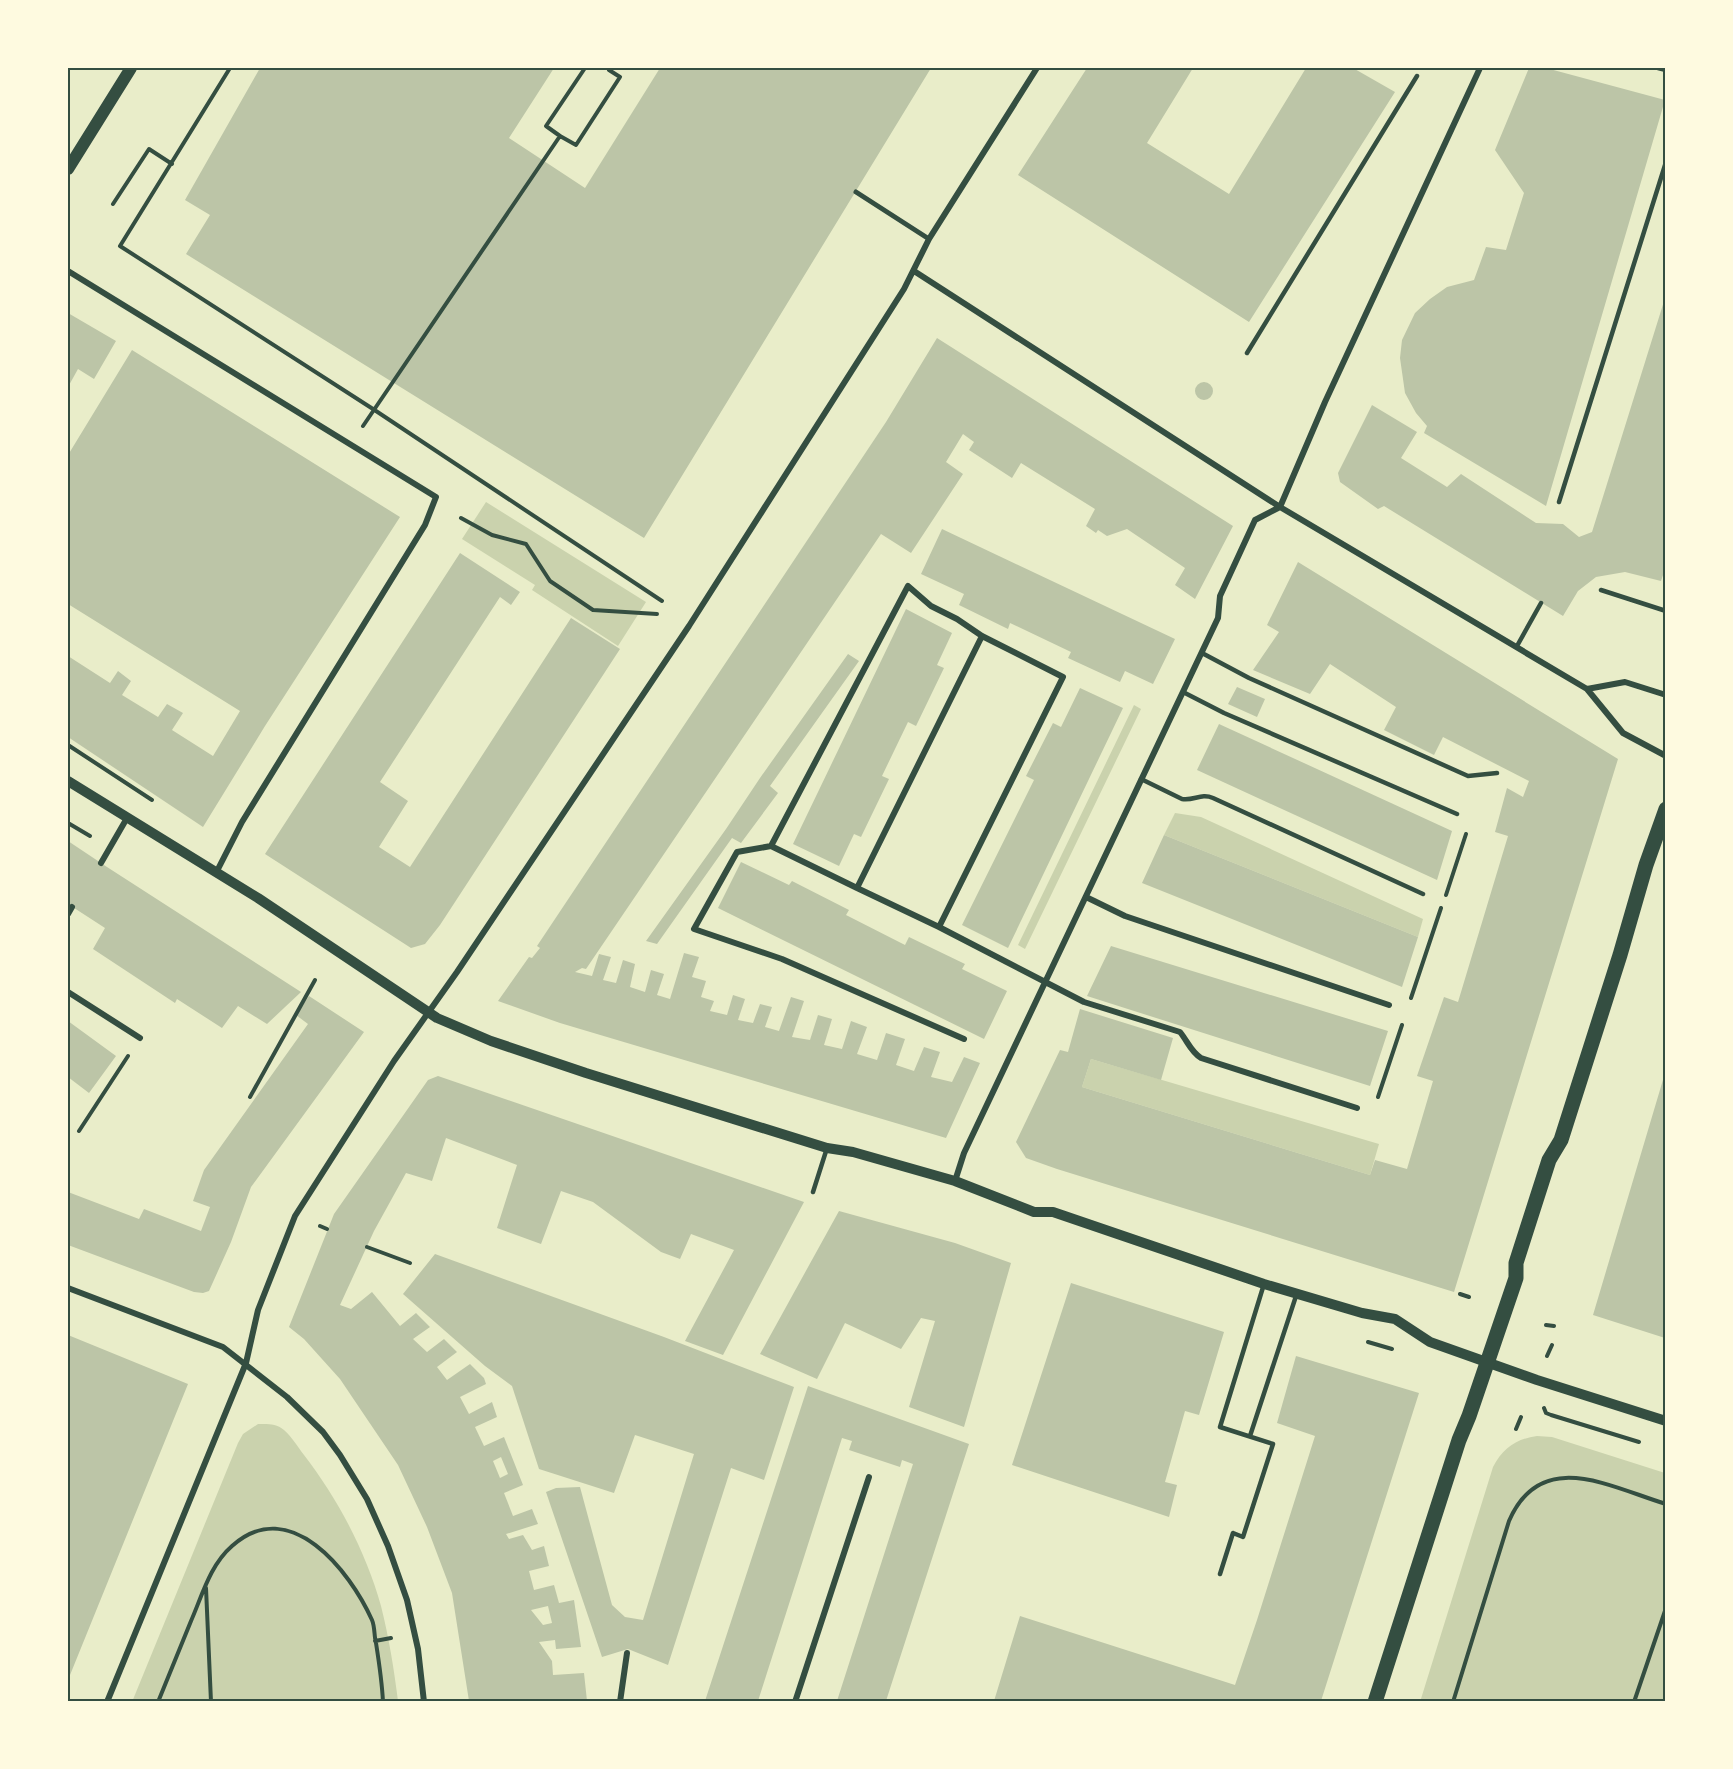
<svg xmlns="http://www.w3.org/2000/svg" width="1733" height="1769" viewBox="0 0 1733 1769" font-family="Cabin,sans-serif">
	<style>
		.green { fill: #cad2ad }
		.building { fill: #bcc5a7; fill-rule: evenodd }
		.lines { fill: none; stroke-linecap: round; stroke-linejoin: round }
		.path { stroke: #344e41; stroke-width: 4 }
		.service { stroke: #344e41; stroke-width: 4.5 }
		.pedestrian { stroke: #344e41; stroke-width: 5 }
		.minor { stroke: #344e41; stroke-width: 6 }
		.tertiary { stroke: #344e41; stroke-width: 10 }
		.secondary { stroke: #344e41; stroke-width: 12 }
		.primary { stroke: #344e41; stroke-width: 15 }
		.neatline { fill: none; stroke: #344e41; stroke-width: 2 }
	</style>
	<rect width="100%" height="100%" fill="#e9edc9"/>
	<path class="green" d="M486,502L646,602L618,646L532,590L535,585L462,539Z
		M1134,705L1141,709L1025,949L1018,945Z
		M1175,813L1201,817L1423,919L1418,937L1164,835Z
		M1091,1059L1379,1144L1370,1175L1082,1087Z
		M258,1424C267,1424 276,1423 284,1430C292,1437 298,1447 304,1455C338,1499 366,1552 381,1606C389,1638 394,1669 398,1701L132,1702L238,1443L243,1434Z
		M1537,1436L1552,1437L1665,1473V1701L1420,1702L1493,1467C1503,1448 1516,1439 1537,1436Z"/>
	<path class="building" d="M260,68H554L509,138L585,188L660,68H931L644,538L186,254L210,215L185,200Z
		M1087,68H1193L1147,143L1229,194L1306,68H1353L1395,92L1249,322L1018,175Z
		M1529,68H1546L1665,100L1546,506L1424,433L1427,426L1416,413L1405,393L1400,358L1402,340L1415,313L1430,299L1447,287L1474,280L1486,247L1506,250L1524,193L1495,150Z
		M1665,298V569L1661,581L1625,572L1596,577L1578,591L1563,616L1384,506L1378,509L1340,482L1338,473L1372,405L1417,432L1401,458L1447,487L1461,474L1536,523L1563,524L1579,537L1592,532Z
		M68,313L116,341L94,379L78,369L68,387Z
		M937,338L1233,526L1195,599L1175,585L1185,568L1127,529L1107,536L1098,530L1096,533L1086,526L1095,509L1021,463L1012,478L969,450L974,442L963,434L946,462L963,474L911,553L881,534L586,969L582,968L575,972L592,976L599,954L611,957L603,980L616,983L623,960L635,964L630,987L645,992L651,970L664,974L657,995L670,999L684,953L699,957L692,977L706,981L701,997L714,1001L710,1011L727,1015L733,995L745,999L738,1020L753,1023L760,1004L772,1007L765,1027L779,1031L791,997L804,1001L792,1037L810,1040L818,1015L832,1019L824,1045L842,1049L851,1021L867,1027L857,1054L877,1060L886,1033L905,1039L896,1065L914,1071L924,1047L940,1052L931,1077L952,1082L964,1057L980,1063L946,1138L560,1023L498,1001L529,957L532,958L540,948L537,946L886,422Z
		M132,350L400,517L265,726L203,827L68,737V656L110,683L118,671L131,681L122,695L158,717L167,704L183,713L172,730L213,756L240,711L68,604V455Z
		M1195 391a9 9 0 1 1 18 0a9 9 0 1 1-18 0Z
		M942,529L1175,639L1153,684L1125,671L1120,682L1068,658L1071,652L1010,623L1008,629L959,605L964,594L921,574Z
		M460,553L520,592L511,605L500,597L380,782L408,801L379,847L410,867L571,618L620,649L440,925L425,944L411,948L265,854Z
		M1298,562L1618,759L1454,1292L1057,1169L1026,1158L1016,1142L1060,1050L1068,1052L1080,1009L1173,1038L1161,1080L1091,1059L1082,1087L1370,1175L1375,1160L1407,1169L1433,1081L1417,1076L1444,997L1458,1002L1508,836L1495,832L1507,788L1523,797L1529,781L1443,737L1434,755L1384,730L1396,707L1330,664L1310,694L1253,670L1279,632L1267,625Z
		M906,609L952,633L937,665L944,668L916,726L908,722L882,776L889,779L861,837L854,834L839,866L793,844Z
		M848,654L859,661L770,786L778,793L741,843L732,838L657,944L646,941L726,829L760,778Z
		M1237,687L1265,699L1257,717L1228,704Z
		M1080,688L1123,708L1008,948L962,925L1034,780L1026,776L1053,723L1061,727Z
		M1219,724L1452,831L1437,880L1197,770Z
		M1164,835L1418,937L1402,987L1142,883Z
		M68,841L107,867L301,992L267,1024L238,1006L222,1028L177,999L175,1003L93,949L105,928L68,904Z
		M741,862L789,885L792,881L849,910L846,915L905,945L909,937L965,964L962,969L1007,991L984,1039L718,908Z
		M1111,946L1388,1031L1370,1086L1087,996Z
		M309,996L364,1032L251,1187L231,1242L209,1291L203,1293L194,1292L68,1245V1192L139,1219L144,1209L201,1231L210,1207L193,1201L204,1170L308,1024L296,1015Z
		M68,1021L116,1056L89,1093L68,1077Z
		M1665,1073V1338L1593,1315Z
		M438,1076L804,1202L723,1355L685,1341L734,1250L691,1234L680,1259L661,1252L593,1202L561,1191L541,1244L497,1228L517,1165L446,1138L432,1181L406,1173L374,1231L340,1305L351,1309L372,1292L400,1326L416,1313L430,1327L413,1339L427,1352L444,1339L457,1352L437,1367L447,1380L470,1364L484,1378L486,1384L460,1397L469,1414L492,1402L497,1417L475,1427L484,1446L504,1437L523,1485L504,1493L513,1516L532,1509L538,1524L506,1534L509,1539L523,1535L532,1550L544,1546L549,1566L529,1571L534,1590L554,1585L559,1603L574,1600L581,1647L556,1649L555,1640L539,1642L552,1661L553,1675L584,1673L587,1701H469L452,1593L427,1527L398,1465L340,1379L304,1339L289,1327L334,1214L428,1080ZM501,1457L508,1474L500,1478L493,1461ZM548,1606L552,1623L543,1625L531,1610Z
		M839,1211L955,1243L1011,1263L964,1427L909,1407L935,1321L921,1318L901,1349L845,1323L817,1379L760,1354Z
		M435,1254L664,1337L794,1387L764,1480L731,1468L668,1665L628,1649L602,1657L546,1492L556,1488L580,1487L612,1605L625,1617L643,1620L694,1454L635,1435L614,1493L539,1469L512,1386L485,1366L403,1294Z
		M1071,1283L1224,1332L1199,1415L1185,1411L1165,1482L1177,1485L1169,1517L1012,1465Z
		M68,1335L188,1384L68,1680Z
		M1296,1356L1419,1393L1321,1701H994L1020,1616L1235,1685L1257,1620L1315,1436L1277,1423Z
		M808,1386L969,1444L886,1701H837L913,1464L902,1460L900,1467L849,1450L852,1441L842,1438L758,1701H705Z"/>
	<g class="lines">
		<path class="path" d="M230,68L120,246L373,409L662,601
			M560,136L546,126L585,68
			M113,204L149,149L172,164
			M363,426L560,136L576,145L620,77L609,70L611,68
			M461,518L492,535L526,544L550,581L593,610L657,614
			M68,745L152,800
			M68,823L90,836
			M1446,895L1466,834
			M1411,998L1441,908
			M250,1097L315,980
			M1378,1097L1402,1025
			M79,1131L128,1056
			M320,1226L327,1229
			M367,1247L410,1263
			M1460,1294L1469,1297
			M1546,1325L1554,1326
			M1368,1342L1392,1349
			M1547,1356L1552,1345
			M1544,1408L1546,1413L1551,1415L1639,1442
			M1516,1429L1521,1417
			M206,1588L211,1702
			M375,1641L391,1638
			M158,1702C169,1675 180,1648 191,1621C202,1596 210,1565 232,1546C290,1494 350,1571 372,1620C375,1627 374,1636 376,1643C379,1662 382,1682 383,1702
			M1453,1702L1509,1521C1541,1447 1610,1487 1666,1504
			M1634,1702L1666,1608"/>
		<path class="service" d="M1658,68L1666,70
			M1247,353L1417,76
			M1559,502L1666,162
			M1601,590L1666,611
			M1517,646L1541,603
			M1202,653L1249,678L1468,776L1497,773
			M1183,692L1224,713L1457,814
			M1141,779L1182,799C1194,801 1201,793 1213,798L1423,894
			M813,1192L827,1148
			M1250,1436L1297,1293
			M1220,1574L1233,1533L1243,1537L1273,1444L1220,1427L1264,1284"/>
		<path class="pedestrian" d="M856,192L929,239"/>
		<path class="minor" d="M68,271L436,497L425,525L242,822L216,873
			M914,271L1280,507L1587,689L1623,733L1666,756
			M982,636L857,888L939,927L1084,1002L1180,1032C1188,1042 1191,1052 1201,1058L1357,1108
			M1587,689L1625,682L1666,695
			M771,846L737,852L694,929L782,959L964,1039
			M101,863L127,818
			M857,888L771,846L908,586L931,606L957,619L982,636L1063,677L939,927
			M1086,897L1125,916L1389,1005
			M68,914L72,907
			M68,992L140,1038
			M955,1181L964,1153L1218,618L1220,596L1255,520L1280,507L1325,402L1480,68
			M68,1288L223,1347L287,1397L323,1432L340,1455L367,1499L388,1546L407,1600L418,1649L424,1702
			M107,1702L246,1363L258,1310L295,1216L394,1061L457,972L689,626L904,289L929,239L1037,68
			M620,1702L627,1653
			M795,1702L869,1477"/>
		<path class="tertiary" d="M68,781L258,898L437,1018L491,1041L586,1073L827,1148L853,1152L955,1181L1034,1212H1053L1264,1284L1362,1313L1395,1319L1430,1342L1537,1380L1666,1421"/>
		<path class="secondary" d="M68,169L131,68"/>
		<path class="primary" d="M1375,1702L1459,1440L1469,1416L1516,1278V1263L1549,1160L1561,1140L1620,955L1646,865L1666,809"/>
	</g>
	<rect width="1733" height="1769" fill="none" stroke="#fefae0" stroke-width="138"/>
	<rect x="69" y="69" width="1595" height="1631" class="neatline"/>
</svg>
